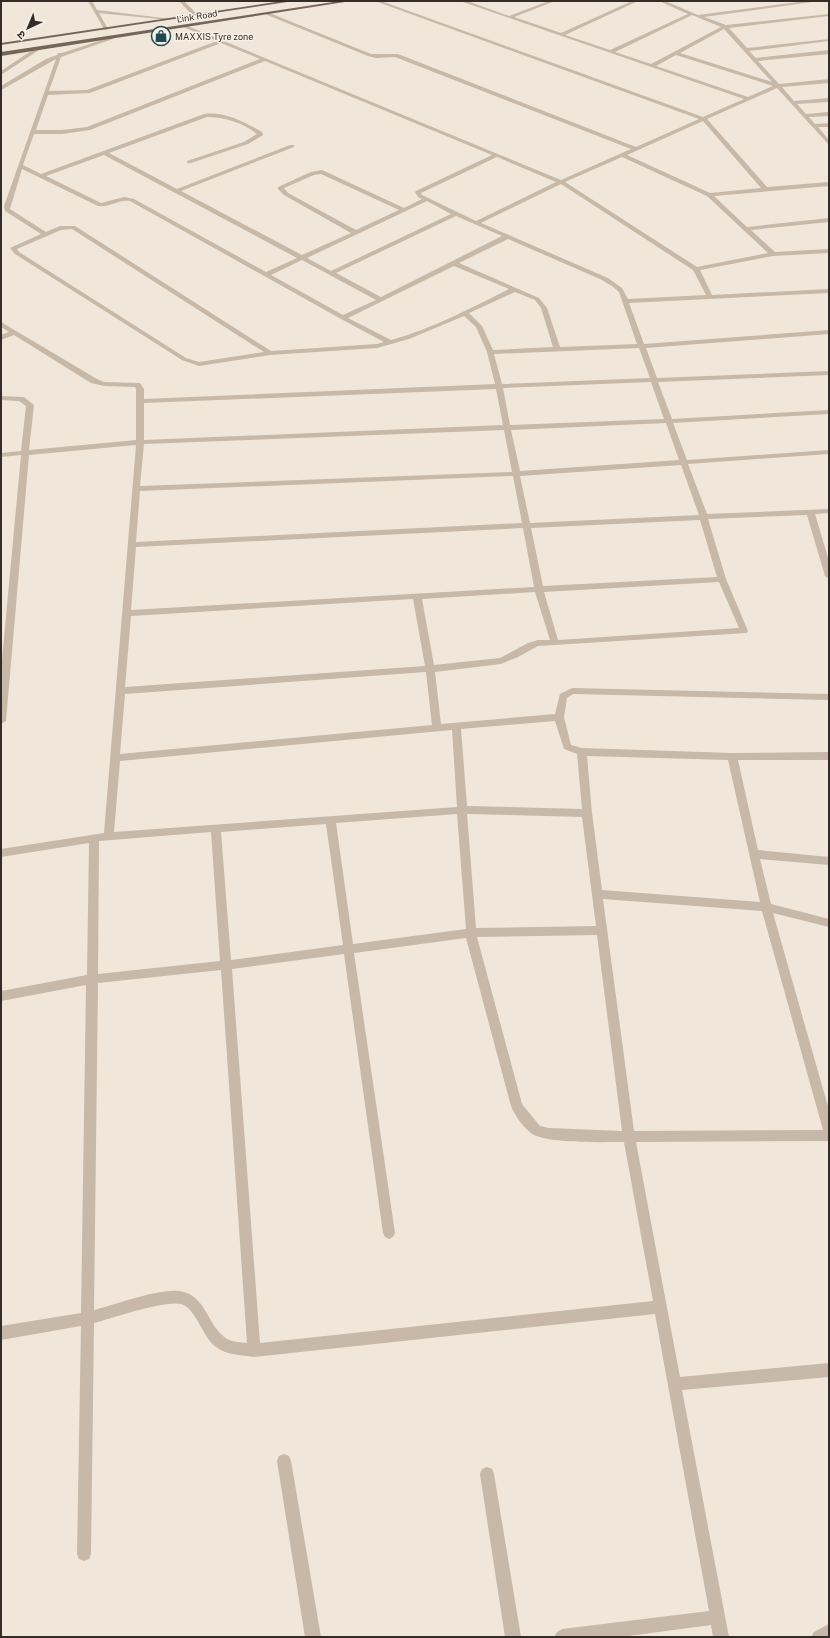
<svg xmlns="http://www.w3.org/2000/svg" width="830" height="1638" viewBox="0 0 830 1638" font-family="'Public Sans','Noto Sans Devanagari',sans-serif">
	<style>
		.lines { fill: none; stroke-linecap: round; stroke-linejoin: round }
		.minor { fill: #c7b8a7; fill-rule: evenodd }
		.major { fill: #756459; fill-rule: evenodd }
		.labels { text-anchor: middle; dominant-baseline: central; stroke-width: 3; stroke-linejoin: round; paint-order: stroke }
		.far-street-label { font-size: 9px; fill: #342c27; stroke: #f8f1e6 }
		.far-poi-label { font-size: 9px; fill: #342c27; stroke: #f8f1e6; text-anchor: start }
	</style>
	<rect width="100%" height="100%" fill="#f0e7da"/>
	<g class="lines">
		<path class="minor" d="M88,1H92L97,10L171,19L169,20L99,13L108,29L106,30L104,29Z
			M179,1H184L197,14V16H193Z
			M375,1H381L703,117L744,99L460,1H467L509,16L549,1H555L514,17L561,33L632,1H638L565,35L610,50L688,14L659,1H665L698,15L806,1H819L704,17L726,25L829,14V16L729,28L747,48L829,39V41L749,51L756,58L829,50V54L758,61L779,84L829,79V83L782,87L794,101L829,98V102L797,104L806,114L829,112V116L809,117L815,124L829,123V127H818L829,140V145L777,88L707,119L767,187L829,182V186L714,196L747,227L829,218V222L751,230L775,252L829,249V253L773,256L700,270L712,295L829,289V293L629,303L644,344L829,330V334L646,348L657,378L829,371V375L658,382L672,419L829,410V414L673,423L687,460L829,450V454L688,464L707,514L829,509V513L815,514L829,561V579L825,576L807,515L708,519L726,579L748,631L747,633L538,646L518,657L501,664L435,672L441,724L555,714L560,694L572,688L829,694V700L573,694L567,698L564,717L571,745L582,748L732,753L829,752V760H738L758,850L829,857V865L760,859L771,904L829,919V927L773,913L829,1110V1141L636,1142L680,1377L829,1363V1377L682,1390L729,1637H713L711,1625L621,1637H554L557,1632L562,1629L709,1611L655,1314L254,1357C240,1355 227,1355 216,1347C202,1337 197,1309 181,1304C164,1300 113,1318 94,1323L91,1554L89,1559L84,1561L79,1559L77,1554L81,1326L1,1340V1326L81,1313L86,985L1,1001V991L87,975L89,843L1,857V849L104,833L136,445L29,455L6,721L1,724V670L21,455L1,457V453L21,451L26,406L19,401L1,400V396L24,397L34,405L29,450L136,440V389L135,387L104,386L91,383L14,335L1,340V335L9,332L1,327V322L97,379L104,382L140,383L144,389V399L495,384L487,352L476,327L464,316L409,339L377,348L270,355L199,366L182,360L15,254L10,248L41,234L5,211L4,206L56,59L3,89L1,90V86L46,59L57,55L58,53H62L111,37L113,39L61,57L49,91L87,90L217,41L183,27L185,25L561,180L631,149L395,57L376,58L368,56L265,14L267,12L371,54H398L636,147L699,119ZM692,15L721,27L651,64L615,52ZM724,29L772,82L680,53ZM221,43L260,59L87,127L62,130H36L48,95L90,93ZM676,55L773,86L748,97L656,66ZM265,61L492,155L416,191L415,192L418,197L422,199L404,208L322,170L311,172L278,187V189L284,195L351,233L302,255L181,191L294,147V145H290L177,189L109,153L207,117C224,117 244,123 257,134L244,142L187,161V163H191L248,144L263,135L262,132C245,122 224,111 204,114L41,174L23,165L34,134H62L90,130ZM703,121L761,188L710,193L627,155ZM104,155L297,258L266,272L134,199L124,197L101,203L46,176ZM497,157L556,182L476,221L422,195L421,193ZM622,157L707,196L768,253L697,267L565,182ZM22,169L98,206C109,208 119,199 130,201L341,319L384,342L377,344L271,351L75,226H60L46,232L10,209ZM321,174L399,210L356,230L288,193L284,188L314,175ZM561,184L693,270L706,295L628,299L622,288L608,278L481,223ZM427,201L451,214L331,271L307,258ZM456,216L502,236L381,297L336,273ZM72,229L264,352L199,362L186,358L19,252L17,249L61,230ZM508,239L600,279L612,286L619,292L637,344L560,347L547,308L539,298L459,263ZM302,260L376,300L343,315L271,275ZM454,266L509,289C471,308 432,329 391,340L348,318ZM515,292L535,300L541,308L553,347L493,350L482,326L469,313ZM639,348L650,378L502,384L494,354ZM651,382L664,419L510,425L503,388ZM496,389L503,425L144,440V403ZM666,423L679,460L520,471L511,430ZM504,430L512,472L140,486L144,444ZM681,465L699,515L530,523L520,476ZM513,476L522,523L136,542L140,491ZM700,520L717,577L543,586L531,528ZM523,528L534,587L131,610L136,547ZM719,582L739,628L558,640L544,592ZM535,592L550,640H538L528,643L500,658L434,665L422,599ZM413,599L425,666L125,687L131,616ZM426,672L432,725L120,754L125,694ZM555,721L564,749L577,754L582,809L467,806L461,729ZM452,730L457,807L114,832L120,761ZM587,756L728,760L760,902L602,890L592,813ZM457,814L466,929L353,944L336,823ZM467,814L582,817L596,926L476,928ZM326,824L343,945L231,960L221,832ZM211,832L220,961L98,974L99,841ZM603,899L762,911L823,1130L634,1131ZM597,935L622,1131L549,1128L540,1126L522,1104L477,937ZM466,938L511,1106C515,1116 523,1127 531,1133C545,1144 604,1142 624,1142L653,1301L260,1343L232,969L344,954L383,1233L385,1237L389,1239L393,1237L395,1233L354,953ZM221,970L247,1343C241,1342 234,1342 229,1340C208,1329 208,1299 184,1292C163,1286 116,1305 94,1310L98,983Z
			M37,47L42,48L1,75V71Z
			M284,1454L289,1456L291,1461L321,1637H305L277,1461L279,1456Z
			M487,1467L492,1469L494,1474L521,1637H505L480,1474L482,1469Z
			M829,1624V1637H811L814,1632Z"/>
		<path class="major" d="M282,1H294L1,45V43Z
			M340,1H351L1,56V52Z"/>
	</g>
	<defs>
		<g id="shop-ring" transform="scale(1)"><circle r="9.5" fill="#f8f1e6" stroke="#1f4c53" stroke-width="1.5"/><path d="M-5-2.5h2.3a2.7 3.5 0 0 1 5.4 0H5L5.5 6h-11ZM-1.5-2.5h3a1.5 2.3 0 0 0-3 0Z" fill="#1f4c53"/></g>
	</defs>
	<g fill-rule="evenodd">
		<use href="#shop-ring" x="161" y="36"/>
	</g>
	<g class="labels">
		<g class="far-street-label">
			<text transform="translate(197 16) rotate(-9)">Link Road</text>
		</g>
		<g class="far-poi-label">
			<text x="175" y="36">MAXXIS Tyre zone</text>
		</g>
	</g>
	<rect width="830" height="1638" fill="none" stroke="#342c27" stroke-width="4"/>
	<g transform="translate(28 28) rotate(224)" stroke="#f8f1e6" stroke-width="3" paint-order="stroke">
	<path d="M0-3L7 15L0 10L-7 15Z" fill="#342c27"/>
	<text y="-6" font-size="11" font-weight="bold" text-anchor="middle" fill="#342c27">उ</text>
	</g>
</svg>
